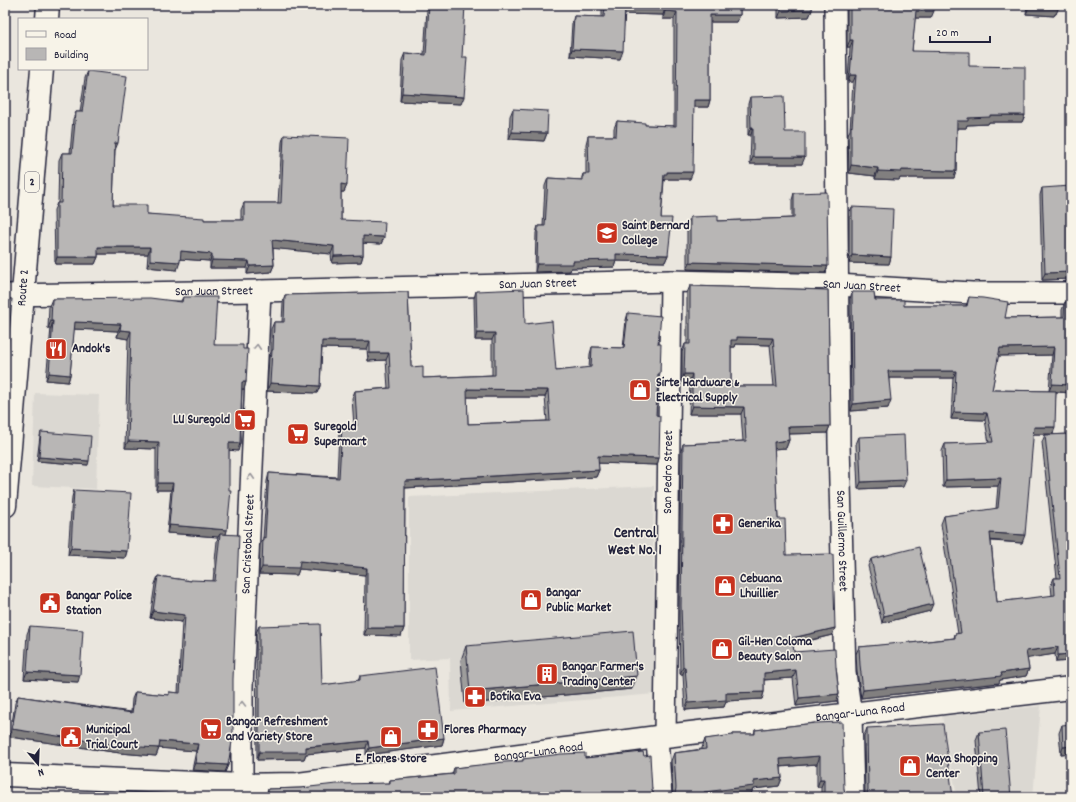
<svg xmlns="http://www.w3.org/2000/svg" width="1076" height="802" viewBox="0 0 1076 802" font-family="Dekko,sans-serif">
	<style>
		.built { fill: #dbd8d2 }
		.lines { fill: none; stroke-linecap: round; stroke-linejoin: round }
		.street-casing { stroke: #22223b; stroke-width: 24 }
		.secondary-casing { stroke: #22223b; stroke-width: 25 }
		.highway-casing { stroke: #22223b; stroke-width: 25 }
		.street { stroke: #f7f3e8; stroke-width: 21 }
		.secondary { stroke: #f7f3e8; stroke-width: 22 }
		.highway { stroke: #f7f3e8; stroke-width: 22 }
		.wall { fill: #9e9d9c; stroke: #22223b; fill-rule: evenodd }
		.shaded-wall { fill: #817f7f; stroke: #22223b }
		.building { fill: #b8b6b5; stroke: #22223b; fill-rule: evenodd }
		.oneway { stroke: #97959a }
		.labels { text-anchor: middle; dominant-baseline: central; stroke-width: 3; stroke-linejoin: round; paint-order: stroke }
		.shield { fill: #f7f3e8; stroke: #62616f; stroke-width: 1 }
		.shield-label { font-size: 12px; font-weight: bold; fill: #22223b }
		.poi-label { font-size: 13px; font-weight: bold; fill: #22223b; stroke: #f7f3e8; text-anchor: start }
		.street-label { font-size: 13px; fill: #22223b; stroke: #f7f3e8 }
		.quarter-label { font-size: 15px; font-weight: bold; fill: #22223b; stroke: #f7f3e8 }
	</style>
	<rect width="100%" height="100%" fill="#eae6de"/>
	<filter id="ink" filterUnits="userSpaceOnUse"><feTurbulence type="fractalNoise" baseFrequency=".025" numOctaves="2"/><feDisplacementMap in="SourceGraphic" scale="8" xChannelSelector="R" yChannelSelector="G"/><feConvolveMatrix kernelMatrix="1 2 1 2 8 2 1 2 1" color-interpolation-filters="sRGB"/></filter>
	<g filter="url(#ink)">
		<path class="built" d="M35,393L99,395L96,489L32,486Z
			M654,486L653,542L655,694L451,711L450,658L409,660V497Z
			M1041,706L1033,797H957L942,716Z"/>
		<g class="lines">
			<g class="street-casing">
				<g id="street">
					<path id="s1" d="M835,5L839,444L845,673L851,715L853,797"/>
					<path id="s2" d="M5,295L260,291L671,281L837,285L972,293H1071"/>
					<path id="s3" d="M665,736L671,281"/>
					<path d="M657,738L661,797"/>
					<path id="s4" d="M242,797V687L260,291"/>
				</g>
			</g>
			<g class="secondary-casing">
				<g id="secondary">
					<path id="s5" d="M5,775L242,785L298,784L665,736L1071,688"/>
				</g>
			</g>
			<g class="highway-casing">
				<g id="highway">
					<path d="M47,19L48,5"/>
					<path id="s6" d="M5,506L42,69"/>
				</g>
			</g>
			<use href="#street" class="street"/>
			<use href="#secondary" class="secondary"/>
			<use href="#highway" class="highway"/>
		</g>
		<path class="wall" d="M429,5H460L461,104L400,101L402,60L405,53L424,54L427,10Z
			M602,5H740V15L737,22H710V100L708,107H693L690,179H665L664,181L661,218L668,255L665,262L616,261L614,267L571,268L570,271L535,272L536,233L538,226H543L545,186L548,178L581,180L583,174H586V144L588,136H614V128L617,121L645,125L674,126V19H663V15L625,14L620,59L570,56L572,23L574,16L602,17Z
			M778,5H812V10L809,17L778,18Z
			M847,5H934L931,18H915L912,51L969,66L1025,115L1022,122H989L988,124L967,125L966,128H957L956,171L954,178H900L899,180L875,179V176L849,173L848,134L850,130L853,82H848L850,47H847Z
			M1027,5H1059L1056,14H1055L1054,16L1026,14Z
			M88,71L115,150L113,205L147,214L204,220H241V210L244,203H278L282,142L284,135L347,185L344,192H341V220L384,237L381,244L363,243V255L361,262L332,263L331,254L273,248L274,265L271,272L247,274V268H210V261L180,259L177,270L147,267L148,254H98V257L95,264H55L54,210L57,203H58L59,160L62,153H70L73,119L76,112H80L85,78Z
			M750,97L785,132L802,164H750L751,135H748V104Z
			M513,109L547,133L544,141L509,139L510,116Z
			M1042,188L1071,279L1042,280L1040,195Z
			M794,193L828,266L825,273L687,269V224L690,217L718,221L792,218V200Z
			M852,207L891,257L889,264L849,263V214Z
			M690,286L828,290L830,426L827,433L788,434L789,440L786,448L774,449L778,519L786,555L835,628L832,635L793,645L794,652L836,667L839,694L837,701L796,706L793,678L764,680V692L762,699L726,701L724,707L685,710L683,674H680L679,613L681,451L683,444L743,441L741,414H689L690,381H682V352L685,344H687V293ZM736,344L770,345L774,386H731V347H735Z
			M476,291L525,324L556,371L589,368L590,354L592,347L623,348L626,320L628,313L658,344L660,374L658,381L656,415L659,458L657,465L598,463L599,470L596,477L405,488L404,628L401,636L364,635L365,575L299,569L297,575L259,574L260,545L263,538L267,481L269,473L337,477L339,433L342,426H354L352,398L355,391L388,388L386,360L368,361L367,349L322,348L320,386L317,393L267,391L269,357L271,352V329L274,322H282L283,302L285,295L408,292L411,367L423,378L492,375V340H475L474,298ZM467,397H545L547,421L468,424Z
			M852,292L875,300L904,306H966L969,297L1005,318L1062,317V310L1065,302L1071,303V393L1056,392L1053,434H1033L1022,543L991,541L997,602L1052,596L1051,585L1054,578H1057L1042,442L1045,435L1071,434V661L1056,662L1055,654L1027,658L1029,669L1026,676L1000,680L999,683L861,698L857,672L856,654L859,647L910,643L954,638L955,634H958L941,524L944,516L996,509L998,486L943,487L942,451L945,444L989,443L985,420L951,419L953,378H889L888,408L851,411L850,299ZM1052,355L1049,391L992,390L998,356Z
			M183,297L214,345L243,349L246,382L244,389H242L240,443L238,451L229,450L227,530L226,534L228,765L225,772L192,770L196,751L159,748L156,756L120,753L10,737L15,703L18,696L131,712L132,699L135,692L168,695L169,692L178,693L182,622L150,618L155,584L158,576L191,581H213L217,541L218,537L167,533L171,490H156V449L125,448L128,339L117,337L118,331L74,329L70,375L68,382L46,380L51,328H48L49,306L52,299L181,301Z
			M41,432L88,465L37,461L40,436Z
			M859,437L903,487L858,489L856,444Z
			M74,490L127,551L125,558L68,555L72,497Z
			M871,559L930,611L882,623L868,566Z
			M30,626L78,682L24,679L27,634Z
			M259,626L322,685L358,681L360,676L444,738L442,745L366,755V748L306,754L304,759L257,760L256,633Z
			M466,646L632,689L465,704L461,660Z
			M815,723L844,789L846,795L848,797H821V787H817V764L781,767L782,778L779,786L753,789L751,794L727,797H672L673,796L671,761L674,753L702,749V748L705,739L733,736V734H754L755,730Z
			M1062,725L1071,753L1061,754L1059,733Z
			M867,728L953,797L865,796L864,736Z
			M979,732L1011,797H981L976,740Z
			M644,756L652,790L654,795L656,797H265L268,789L301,788L389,783L390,780L452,774L454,768L523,761V759L585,758Z"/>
		<path class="shaded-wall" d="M625,7L665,8L663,15L622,14Z
			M1029,7H1059L1056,14H1055L1054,16L1026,14Z
			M812,10L809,17L778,18L781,11Z
			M665,11L677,12L674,19H663Z
			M916,11H934L931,18H913Z
			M710,15H740L737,22H708Z
			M850,40H853L850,47H847Z
			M572,49L623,51L620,59L570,56Z
			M850,75H856L853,82H848Z
			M402,93L464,97L461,104L400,101Z
			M694,100H710L708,107H691Z
			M990,115H1025L1022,122H989L988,124L967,125L966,128H955L957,121L968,118Z
			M751,127H753L751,135H748Z
			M512,132L547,133L544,141L509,139Z
			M115,143H118L115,150Z
			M753,157H805L802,164H750Z
			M851,165L878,168L875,176L849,173Z
			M902,170L956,171L954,178H900L899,180L875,179L878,171Z
			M667,172H693L690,179H665L664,181H662L664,174Z
			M341,184L347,185L344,192H338Z
			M363,236L384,237L381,244L360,243Z
			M272,240L334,246L331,254L270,248Z
			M98,247H150L148,254H95Z
			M181,251L212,254L210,261L178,259Z
			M616,254L668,255L665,262L616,261L614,267L571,268L570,271L535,272L537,264L573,261Z
			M363,255L361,262L332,263L334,256Z
			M852,255L891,257L889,264L849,263Z
			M57,257H98L95,264H55Z
			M150,260L180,262L177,270L147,267Z
			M212,260L249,261L247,268H210Z
			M690,262L828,266L825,273L687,269Z
			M274,265L271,272L247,274L250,266Z
			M1071,272V279L1042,280L1045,273Z
			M51,321H53L51,328H48Z
			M75,322L121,324L118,331L72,329Z
			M120,330L131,331L128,339L117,337Z
			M477,333H495L492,340H475Z
			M737,337L773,338L770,345L736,344L735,347H728L731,340Z
			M322,341H370L367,349L320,348Z
			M1054,347L1052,355L997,356L1000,348Z
			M370,353H389L386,360L368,361Z
			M888,371H956L953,378H885Z
			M49,373L70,375L68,382L46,380Z
			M684,374H692L690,381H682Z
			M242,382H246L244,389H239Z
			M270,383L320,386L317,393L267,391Z
			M1052,384L1071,385V393L1049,391Z
			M467,389L548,390L545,397H464Z
			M891,400L888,408L851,411L853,404Z
			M692,406L744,407L741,414H689Z
			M954,412L987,413L985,420L951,419Z
			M830,426L827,433L785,434L788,427Z
			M1034,427H1055L1053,434H1031Z
			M789,440L786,448L771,449L774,442Z
			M128,441L159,442L156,449L125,448Z
			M229,443H240L238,451L227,450Z
			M598,456L659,458L657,465L595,463Z
			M39,457L89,461L88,465L37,461Z
			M599,470L596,477L403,488L405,481Z
			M1001,478L998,486L943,487L946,480Z
			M906,480L903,487L858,489L861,482Z
			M158,483H173L171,490H156Z
			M169,525L227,530L225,538L220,534L218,537L167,533Z
			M990,533L1025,535L1022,543L988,540Z
			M71,548L127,551L125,558L68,555Z
			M300,561L367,568L365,575L299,569L297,575L259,574L262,567Z
			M933,604L930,611L882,623L884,616Z
			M153,611L185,615L182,622L150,618Z
			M367,628H404L401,636L364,635Z
			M835,628L832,635L789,645L792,638Z
			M1058,647L1055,654L1024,659L1026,651Z
			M1071,654V661L1056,662L1058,655Z
			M683,667H685L683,674H680Z
			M1029,669L1026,676L1000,680L999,683L861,698L863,690L1001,673Z
			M796,670L793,678L761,680L764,673Z
			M27,672L80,675L78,682L24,679Z
			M637,676L632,689L465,704L470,691Z
			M764,692L762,699L726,701L724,707L685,710L688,703L726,693Z
			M839,694L837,701L796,706L799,698Z
			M12,729L159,748L156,756L120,753L10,737Z
			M444,738L442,745L366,755L369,748Z
			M160,741L198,744L196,751L157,748Z
			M368,741L366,748L306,754L304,759L257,760L259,752Z
			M1071,746V753L1061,754L1063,747Z
			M820,756L817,764L777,767L780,759Z
			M195,763L228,765L225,772L192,770Z
			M782,778L779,786L753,789L751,794L727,797H702L704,792L754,781Z
			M820,779H824L821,787H817Z"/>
		<path class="building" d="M429,5H465L462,57H467L464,97L402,93L405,53L426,55Z
			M605,5H740V15H710V100H694L693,172H667V174H664L661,218H672L668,255L616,254V260L573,261V264H537L538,226H545L548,178L583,180V174H589L588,136H616L617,121L645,123V125L676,126L677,12L665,11V8L625,7L623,51L572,49L574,16L604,17Z
			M781,5H812V10L781,11Z
			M850,5H934V11H916L912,51L969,52V66L1025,67V115H990V117L968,118V121H957L956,171L902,170L901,172L878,171V168L851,165V126L852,127L856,75H850L853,40H850Z
			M1029,5H1059V7H1057V8L1029,7Z
			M88,71L127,76L118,143H115L113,205H147V214L204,218V220H244V203H281L284,135L349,138L347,185L341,184V220L385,222L384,237L363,236V255L334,256V246L272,240L274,265L250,266L249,261L212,260V254L181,251L180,262L150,260V247H98V257H57V203H61L62,153H72L76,112H82Z
			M784,96L785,132H805V157H753V127H751L750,97Z
			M513,109L548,111L547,133L512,132Z
			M1071,186V272L1045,273L1042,188Z
			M827,192L828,266L690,262V217L718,216V221L794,218V193Z
			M852,207L893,209L891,257L852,255Z
			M690,286L828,290L830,426L788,427L789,440L774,442L778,519H785L786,555L833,554L835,628L792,638L794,652L835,649L836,667L839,694L799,698L796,670L764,673V692L726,693V700L688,703L685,667H683L681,606L683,444L746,441L744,407L692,406V374H684L685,344H690ZM737,337L773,338L777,386H731V340H737Z
			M524,289L525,324L552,321L556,371L591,367L592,347L624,348L628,313L661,316L658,344H661L660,374H658L656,415L660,416L659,458L598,456L599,470L405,481L404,628H367V568L300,561L299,568L262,567L263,537L265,538L269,473L339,478L342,426H357L355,391L391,388L389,353H370V341H322L320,386L270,383L272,350H273L274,322H284L285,295L408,292L411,367L423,366V378L495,375V333H477L476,291ZM467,389L548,390L550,421L468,424Z
			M852,292H874L875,300H904V306H967L969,297L983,298L1008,302L1005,318L1064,317L1065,302L1071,303V385L1052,384L1054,347L1000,348L992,390L1056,391L1055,427H1034L1025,535L990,533L997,602L1055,595L1054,578H1060L1045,435L1071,434V654L1058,655V647L1026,651L1029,669L1001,673L1002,676L863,690L860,665L859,647L910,642V643L955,638V634L961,633L944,516L998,508L1001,478L946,480L945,444L993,442L987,413L954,412L956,371H888L891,400L853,404Z
			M183,297H217L214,345H243V349H248L246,382H242L240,443H229V490H231L227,530L169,525L173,483H158L159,442L128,441L131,331L120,330L121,324L75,322L70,375L49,373L53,321H51L52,299L150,298L182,302Z
			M5,298L12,299L5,383Z
			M41,432L91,436L89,461L39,457Z
			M904,435L906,480L861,482L859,437Z
			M74,490L131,493L127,551L71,548Z
			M220,534L239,535L233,679V736L228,765L195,763L198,744L160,741L159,748L122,746L12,729L18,696L132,713L135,692L169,695V692L180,693L185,615L153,611L158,576L191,581V580L215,581Z
			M919,547L933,604L884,616L871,559Z
			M320,624L322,685L360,680V676L435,667L444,738L369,748L368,741L306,747V752H259V626Z
			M30,626L83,630L80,675L27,672Z
			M633,631L637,676L470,691L466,646Z
			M842,722L844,789L846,795L848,797H824V779H820V756L780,759L782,778L754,781V786L704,792V797H672L675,794L676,788L674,753L706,749L705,739L733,735V734H755V730L815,723Z
			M943,724L953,797H864L867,794L868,789L867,728Z
			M1071,724V746L1063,747L1062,725Z
			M1005,730L1011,797H984L979,732Z
			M643,752L644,756L650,755L652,790L654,795L656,797H268V789L301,788L336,784L390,783V780L454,774V768L504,762L523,761V759L561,754L585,753V758Z"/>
		<defs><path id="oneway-chevron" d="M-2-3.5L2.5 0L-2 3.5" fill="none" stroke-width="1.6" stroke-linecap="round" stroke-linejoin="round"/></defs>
		<g class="oneway">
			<use href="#oneway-chevron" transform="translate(257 347) rotate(-87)"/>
			<use href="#oneway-chevron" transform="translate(251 477) rotate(-87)"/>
			<use href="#oneway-chevron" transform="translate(242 704) rotate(-90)"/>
		</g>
	</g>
	<defs>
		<g id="university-square" transform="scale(1.15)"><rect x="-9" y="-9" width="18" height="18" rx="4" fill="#c8321e" stroke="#f7f3e8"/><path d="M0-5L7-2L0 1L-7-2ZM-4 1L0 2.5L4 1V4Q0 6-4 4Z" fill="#fff"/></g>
		<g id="restaurant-square" transform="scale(1.15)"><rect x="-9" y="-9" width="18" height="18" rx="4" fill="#c8321e" stroke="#f7f3e8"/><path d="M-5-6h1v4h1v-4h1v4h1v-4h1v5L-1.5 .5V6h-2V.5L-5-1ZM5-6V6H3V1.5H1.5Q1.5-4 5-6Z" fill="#fff"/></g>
		<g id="shop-square" transform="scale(1.15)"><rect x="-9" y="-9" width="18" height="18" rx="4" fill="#c8321e" stroke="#f7f3e8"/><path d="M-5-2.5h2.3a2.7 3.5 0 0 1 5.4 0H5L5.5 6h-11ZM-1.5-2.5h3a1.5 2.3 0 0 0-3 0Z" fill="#fff"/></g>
		<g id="supermarket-square" transform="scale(1.15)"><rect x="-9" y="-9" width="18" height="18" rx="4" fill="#c8321e" stroke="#f7f3e8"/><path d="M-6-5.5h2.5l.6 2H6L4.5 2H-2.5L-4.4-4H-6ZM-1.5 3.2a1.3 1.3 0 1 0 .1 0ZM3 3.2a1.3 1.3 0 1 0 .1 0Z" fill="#fff"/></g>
		<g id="pharmacy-square" transform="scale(1.15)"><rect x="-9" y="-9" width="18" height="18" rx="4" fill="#c8321e" stroke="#f7f3e8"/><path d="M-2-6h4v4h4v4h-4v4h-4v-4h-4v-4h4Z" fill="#fff"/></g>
		<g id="civic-square" transform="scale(1.15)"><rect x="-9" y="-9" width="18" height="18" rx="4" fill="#c8321e" stroke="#f7f3e8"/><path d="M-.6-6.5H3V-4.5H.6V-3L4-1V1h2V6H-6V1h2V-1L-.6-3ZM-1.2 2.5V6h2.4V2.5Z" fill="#fff"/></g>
		<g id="building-square" transform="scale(1.15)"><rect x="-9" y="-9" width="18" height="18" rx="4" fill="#c8321e" stroke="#f7f3e8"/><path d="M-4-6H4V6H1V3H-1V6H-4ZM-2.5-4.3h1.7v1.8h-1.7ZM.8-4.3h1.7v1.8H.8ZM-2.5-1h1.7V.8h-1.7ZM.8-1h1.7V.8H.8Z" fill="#fff"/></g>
	</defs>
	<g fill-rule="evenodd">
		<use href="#university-square" x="607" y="233"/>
		<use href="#restaurant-square" x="56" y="349"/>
		<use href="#shop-square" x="640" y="390"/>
		<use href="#supermarket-square" x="245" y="420"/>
		<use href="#supermarket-square" x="298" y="434"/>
		<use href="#pharmacy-square" x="723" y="524"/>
		<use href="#shop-square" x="725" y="586"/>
		<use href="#shop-square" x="531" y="600"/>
		<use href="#civic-square" x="50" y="603"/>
		<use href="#shop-square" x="722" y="649"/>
		<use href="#building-square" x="547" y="674"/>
		<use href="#pharmacy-square" x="475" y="697"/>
		<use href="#supermarket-square" x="211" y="729"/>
		<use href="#pharmacy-square" x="428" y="730"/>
		<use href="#civic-square" x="71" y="737"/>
		<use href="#shop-square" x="391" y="737"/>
		<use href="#shop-square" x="910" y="766"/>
	</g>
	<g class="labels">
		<rect class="shield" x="25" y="172" width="14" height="20" rx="3"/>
		<g class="shield-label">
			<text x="32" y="182">2</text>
		</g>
		<g class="poi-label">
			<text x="622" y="226">Saint Bernard<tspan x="622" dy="15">College</tspan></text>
			<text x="72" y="349">Andok's</text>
			<text x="656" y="383">Sirte Hardware &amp;<tspan x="656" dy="15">Electrical Supply</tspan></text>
			<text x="230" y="420" text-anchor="end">LU Suregold</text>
			<text x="314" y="427">Suregold<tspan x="314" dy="15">Supermart</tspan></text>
			<text x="738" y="524">Generika</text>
			<text x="740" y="579">Cebuana<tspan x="740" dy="15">Lhuillier</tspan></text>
			<text x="546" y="593">Bangar<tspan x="546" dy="15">Public Market</tspan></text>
			<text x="66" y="596">Bangar Police<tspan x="66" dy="15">Station</tspan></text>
			<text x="738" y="642">Gil-Hen Coloma<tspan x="738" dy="15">Beauty Salon</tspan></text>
			<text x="562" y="667">Bangar Farmer's<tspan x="562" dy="15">Trading Center</tspan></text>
			<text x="490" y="697">Botika Eva</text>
			<text x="226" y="722">Bangar Refreshment<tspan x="226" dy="15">and Variety Store</tspan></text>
			<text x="86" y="730">Municipal<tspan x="86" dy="15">Trial Court</tspan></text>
			<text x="444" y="730">Flores Pharmacy</text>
			<text x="391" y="759" text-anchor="middle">E. Flores Store</text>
			<text x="926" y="759">Maya Shopping<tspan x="926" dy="15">Center</tspan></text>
		</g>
		<g class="street-label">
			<text stroke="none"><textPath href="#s2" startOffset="533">San Juan Street</textPath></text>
			<text stroke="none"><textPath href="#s2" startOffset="857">San Juan Street</textPath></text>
			<text stroke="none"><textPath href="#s6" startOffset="219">Route 2</textPath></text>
			<text stroke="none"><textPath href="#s2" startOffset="209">San Juan Street</textPath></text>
			<text stroke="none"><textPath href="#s3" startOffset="264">San Pedro Street</textPath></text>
			<text stroke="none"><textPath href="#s1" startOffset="536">San Guillermo Street</textPath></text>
			<text stroke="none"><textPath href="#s4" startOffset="253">San Cristobal Street</textPath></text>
			<text stroke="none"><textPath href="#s5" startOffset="860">Bangar-Luna Road</textPath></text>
			<text stroke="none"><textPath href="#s5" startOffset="536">Bangar-Luna Road</textPath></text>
		</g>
		<g class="quarter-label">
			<text x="635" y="534">Central<tspan x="635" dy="17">West No. 1</tspan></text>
		</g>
	</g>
	<rect width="1076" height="802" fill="none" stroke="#f7f3e8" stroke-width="20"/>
	<rect x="10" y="10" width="1056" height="782" fill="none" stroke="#22223b" stroke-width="1.5" filter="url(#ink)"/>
	<rect x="18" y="18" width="130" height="52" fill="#f7f3e8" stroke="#a29fa3"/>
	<rect x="26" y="31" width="20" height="6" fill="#f7f3e8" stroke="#a29fa3"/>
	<text x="54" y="38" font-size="12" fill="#22223b">Road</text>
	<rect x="26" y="48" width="20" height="12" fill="#b8b6b5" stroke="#a29fa3"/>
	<text x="54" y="58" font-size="12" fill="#22223b">Building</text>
	<g transform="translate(38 764) rotate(161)" stroke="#f7f3e8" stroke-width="3" paint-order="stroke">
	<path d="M0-3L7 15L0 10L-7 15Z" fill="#22223b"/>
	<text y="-6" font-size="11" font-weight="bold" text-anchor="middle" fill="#22223b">N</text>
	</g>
	<path d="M930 36v6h60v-6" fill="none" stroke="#22223b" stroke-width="2"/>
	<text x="936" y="36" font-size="12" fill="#22223b" stroke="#f7f3e8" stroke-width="3" paint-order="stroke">20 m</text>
</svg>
